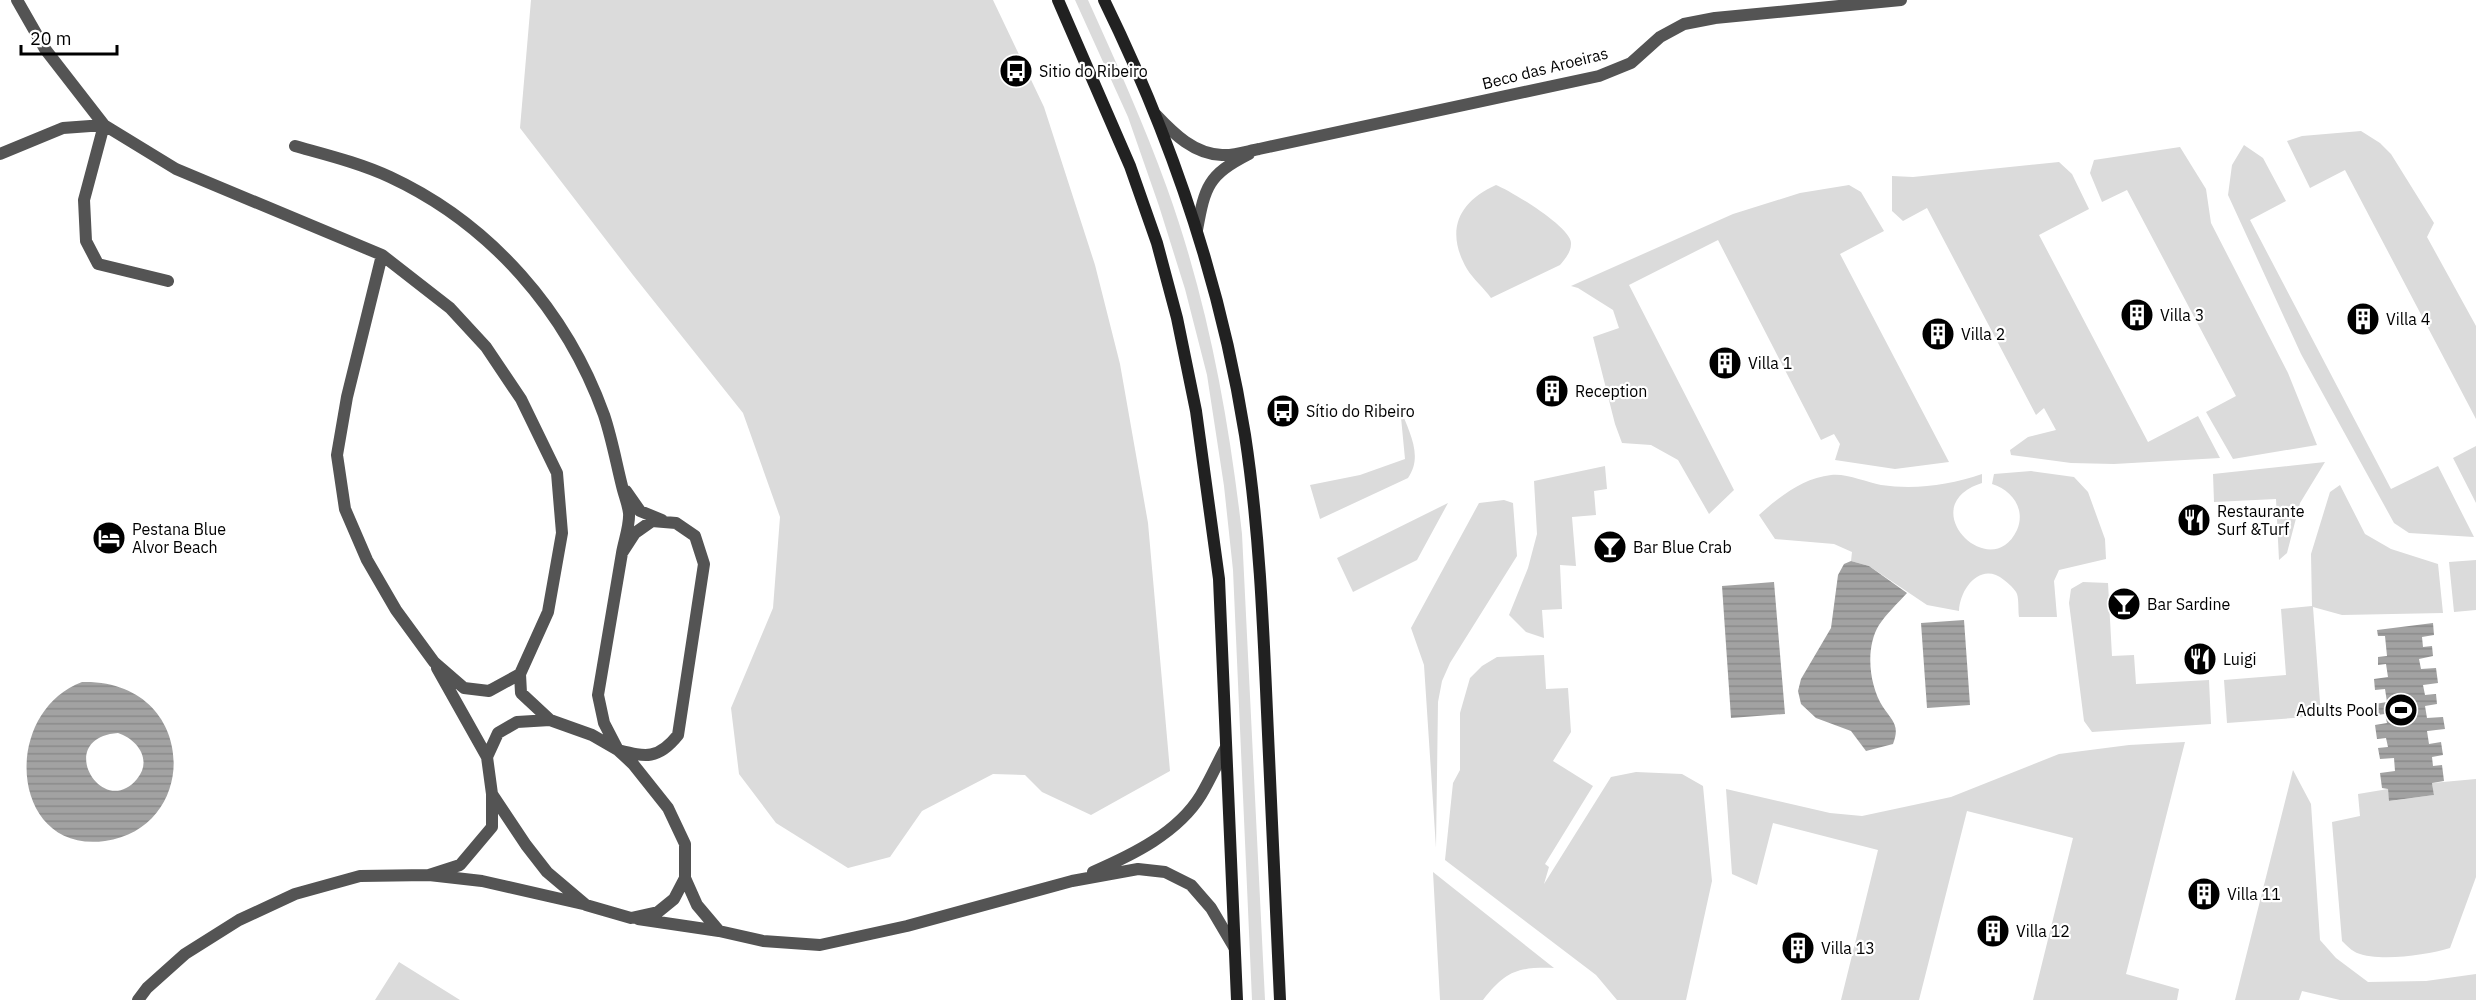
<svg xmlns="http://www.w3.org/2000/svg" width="2476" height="1000" viewBox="0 0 2476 1000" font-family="'IBM Plex Sans',sans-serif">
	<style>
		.grass { fill: #dbdbdb }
		.water { fill: url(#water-rules); fill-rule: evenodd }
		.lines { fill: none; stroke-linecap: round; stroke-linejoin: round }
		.minor { stroke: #545454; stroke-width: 12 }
		.secondary { stroke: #212121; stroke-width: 12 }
		.labels { text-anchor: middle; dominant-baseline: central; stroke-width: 4.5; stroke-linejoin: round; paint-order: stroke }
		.street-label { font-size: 16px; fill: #000; stroke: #fff }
		.poi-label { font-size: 16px; fill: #000; stroke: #fff; text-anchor: start }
	</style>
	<defs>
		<pattern id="water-rules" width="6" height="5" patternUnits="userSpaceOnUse" patternTransform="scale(1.5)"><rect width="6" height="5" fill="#a2a2a2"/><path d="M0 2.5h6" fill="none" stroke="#8a8a8a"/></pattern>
	</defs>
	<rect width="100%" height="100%" fill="#fff"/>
	<path class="grass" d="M531,0H993L1044,107L1095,265L1120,364L1148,523L1170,771L1091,815L1042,792L1025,775L993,774L922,811L890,857L848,868L776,823L739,774L731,708L773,608L780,517L743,413L633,275L520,128Z
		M1075,0H1088C1116,62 1144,124 1167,188C1207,299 1229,417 1242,534L1265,1000H1252L1233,570L1224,486L1207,375L1185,289L1159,206L1128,117Z
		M2361,131L2380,143L2391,154L2434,223L2427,237L2476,326V419L2345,170L2310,188L2287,141L2302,136Z
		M2244,145L2263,158L2286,201L2250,220L2391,489L2438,466L2474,537L2409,533L2394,523L2301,354L2228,195L2232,165Z
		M2180,147L2206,189L2211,223L2288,373L2317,445L2233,459L2206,412L2236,396L2127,190L2102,202L2090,173L2094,160Z
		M2059,162L2072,174L2089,209L2039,235L2148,442L2198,416L2220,458L2114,464L2071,463L2011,455L2010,450L2028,437L2056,430L2044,408L2036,415L1927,208L1903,221L1892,211V176L1913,177Z
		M1496,185C1511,191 1573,228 1571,244C1571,252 1565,259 1560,265L1491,298C1484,288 1473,279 1467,269C1445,231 1458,202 1496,185Z
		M1849,185L1861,192L1884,231L1840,254L1949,462L1895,469L1835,460L1840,444L1834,434L1821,440L1718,240L1629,285L1734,490L1709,514L1678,460L1651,445L1622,443L1615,424L1593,337L1619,328L1613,310L1578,288L1571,286L1733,214L1800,193Z
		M1400,407C1408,431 1424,455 1408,478L1320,519L1310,485L1360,475L1405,459Z
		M2476,446V503L2453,458Z
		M2325,462L2300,503L2287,553L2279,560L2276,499L2214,502L2213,474Z
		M1605,466L1607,489L1594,491L1596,515L1572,517L1576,566L1560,565L1562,609L1542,610L1544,638L1526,632L1509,615L1528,568L1537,534L1534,481Z
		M2031,471L2074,477L2088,492L2105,539L2106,559L2059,570L2054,581L2057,617H2019C2018,611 2019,600 2017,594C2015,589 2008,583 2004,580C1981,561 1960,588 1959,611L1927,605L1869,566L1851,561L1852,552L1834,544L1775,539L1759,515C1779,497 1803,478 1831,475C1846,473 1866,482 1881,485C1916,490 1949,485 1982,474V483C1911,506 1991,586 2017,530C2026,509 2012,490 1992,484L1994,474Z
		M2340,485L2365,534L2391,549L2438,564L2443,613L2342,615L2313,607L2321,716L2227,723L2224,680L2286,675L2281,609L2312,606L2311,554L2330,492Z
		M1504,500L1513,503L1517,556L1450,663L1442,681L1438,702L1436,848L1424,665L1411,628L1479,503Z
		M1448,503L1417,560L1353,592L1337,558Z
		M2476,560V610L2454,612L2449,562Z
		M2083,582L2108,583L2112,656L2134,655L2136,684L2209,680L2211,724L2092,732L2084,721L2069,603L2071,589Z
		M1544,655L1546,689L1568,688L1571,732L1553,761L1593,786L1545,864L1549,867L1544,884L1611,777L1636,772L1682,774L1703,786L1712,881L1686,1000H1617L1596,975L1445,860L1453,783L1460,770V713L1470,678L1482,666L1497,657Z
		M2185,742L2126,974L2179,989L2177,1000H2033L2073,838L1967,811L1919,1000H1841L1878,850L1773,823L1757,885L1732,874L1726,789L1830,813L1862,816L1951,797L2059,754L2129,745Z
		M2293,770L2311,804L2320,940L2336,958L2368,982L2426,981L2476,974V1000H2340L2302,991L2299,1000H2235Z
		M2476,779V877L2450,948C2427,955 2380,962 2357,953C2352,951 2346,945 2342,941L2332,822L2360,816L2358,794L2388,789L2390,801L2434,795L2432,783Z
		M1433,872L1554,968C1517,967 1506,971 1483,1000H1440Z
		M399,962L460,1000H375Z"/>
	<path class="water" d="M1851,561L1869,566L1907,593C1898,603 1886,614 1879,625C1865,648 1869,685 1883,707C1893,722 1900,725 1893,744L1866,751L1851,731L1816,718L1801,704L1798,691L1801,679L1831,628L1838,575L1844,564Z
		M1774,582L1785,714L1731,718L1722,586Z
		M1964,620L1970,705L1927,708L1921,623Z
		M2433,623L2434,635L2422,637L2423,647L2432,646L2433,656L2419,659L2421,669L2436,668L2438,683L2423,685L2425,695L2436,694L2437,704L2425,706L2427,718L2443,717L2445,729L2427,731L2429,744L2441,742L2443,755L2432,757L2433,766L2442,765L2444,781L2432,783L2434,795L2389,801L2388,789L2382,788L2380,773L2395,771L2394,758L2380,759L2378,748L2388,747L2386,738L2377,739L2375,725L2387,723L2385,714L2377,715L2375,704L2387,702L2385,689L2375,690L2374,679L2388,677L2386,664L2378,665V657L2387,656L2385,636H2378L2377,630Z
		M82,682C198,679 202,828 105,841C10,854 0,713 82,682ZM118,733C137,739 153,760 137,779C102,821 53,738 118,733Z"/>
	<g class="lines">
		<path class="minor" d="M17,0L45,49L104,125L176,169L382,255
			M1156,115C1174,134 1194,154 1222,155C1234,156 1248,151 1259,149L1599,76L1631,63L1660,37L1684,24L1715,18L1901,0
			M295,146C327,155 360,163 390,177C491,224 567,312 604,415C612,439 616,462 622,486C624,495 628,504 629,513C630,525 624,541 622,553
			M0,154L63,128L104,125L84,200L86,241L98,264L168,281
			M1197,230C1205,186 1208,175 1249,154
			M626,491L640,511L662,520
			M652,521L676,523L695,536L704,564L678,735C658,760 646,757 618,750L604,723L598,695L622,553L635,533Z
			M437,668L487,757
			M520,674L489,691L464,688L434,662L396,610L367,560L345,509L337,455L347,397L382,255L450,308L486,347L521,399L557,473L562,533L548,612L520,674L521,693L550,720
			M1093,872C1132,855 1178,833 1201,795C1210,780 1217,764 1225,749
			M429,875L460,865L492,827V794L487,757L498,733L517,722L550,720L592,735L618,750L633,764L668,808L685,844V878L674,899L658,912L631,918L586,905L547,872L526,845L492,794
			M685,878L697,905L719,931
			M638,919L719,931L763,941L820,945L907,926L1072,881L1138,869L1165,872L1191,885L1211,908L1234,947
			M138,1000L147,988L185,954L239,920L295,894L360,876L429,875L482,881L583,904"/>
		<path class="secondary" d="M1058,0L1130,166L1157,243L1177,318L1196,411L1219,579L1237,1000
			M1104,0C1171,137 1221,284 1245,435C1259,527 1263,619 1267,712C1271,808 1276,904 1280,1000"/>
	</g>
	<defs>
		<g id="bus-disc" transform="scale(1.725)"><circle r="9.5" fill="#000" stroke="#fff"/><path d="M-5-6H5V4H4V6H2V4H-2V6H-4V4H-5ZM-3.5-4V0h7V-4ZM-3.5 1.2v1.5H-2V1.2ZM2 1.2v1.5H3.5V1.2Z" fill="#fff"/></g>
		<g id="building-disc" transform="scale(1.725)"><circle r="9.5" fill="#000" stroke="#fff"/><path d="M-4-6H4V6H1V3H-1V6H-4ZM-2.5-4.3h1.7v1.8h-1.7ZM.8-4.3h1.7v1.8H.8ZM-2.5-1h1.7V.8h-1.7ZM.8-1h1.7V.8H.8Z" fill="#fff"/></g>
		<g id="restaurant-disc" transform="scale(1.725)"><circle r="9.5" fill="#000" stroke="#fff"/><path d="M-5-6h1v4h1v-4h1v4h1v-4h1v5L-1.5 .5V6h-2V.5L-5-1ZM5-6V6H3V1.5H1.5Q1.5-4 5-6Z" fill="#fff"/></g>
		<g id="hotel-disc" transform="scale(1.725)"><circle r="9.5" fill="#000" stroke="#fff"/><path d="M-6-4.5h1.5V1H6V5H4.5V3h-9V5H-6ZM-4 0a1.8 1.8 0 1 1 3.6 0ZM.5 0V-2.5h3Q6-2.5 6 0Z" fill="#fff"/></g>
		<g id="bar-disc" transform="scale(1.725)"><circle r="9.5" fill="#000" stroke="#fff"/><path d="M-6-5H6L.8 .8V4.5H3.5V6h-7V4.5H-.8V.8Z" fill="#fff"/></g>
		<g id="stadium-disc" transform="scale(1.725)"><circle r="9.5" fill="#000" stroke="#fff"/><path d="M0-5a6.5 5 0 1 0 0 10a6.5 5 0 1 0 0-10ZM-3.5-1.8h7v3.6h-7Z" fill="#fff"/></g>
	</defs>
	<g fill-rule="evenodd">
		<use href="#bus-disc" x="1016" y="71"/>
		<use href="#building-disc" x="2137" y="315"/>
		<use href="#building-disc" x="2363" y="319"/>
		<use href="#building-disc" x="1938" y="334"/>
		<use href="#building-disc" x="1725" y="363"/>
		<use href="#building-disc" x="1552" y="391"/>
		<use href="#bus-disc" x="1283" y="411"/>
		<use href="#restaurant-disc" x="2194" y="520"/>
		<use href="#hotel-disc" x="109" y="538"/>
		<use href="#bar-disc" x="1610" y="547"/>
		<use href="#bar-disc" x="2124" y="604"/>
		<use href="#restaurant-disc" x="2200" y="659"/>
		<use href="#stadium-disc" x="2401" y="710"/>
		<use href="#building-disc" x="2204" y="894"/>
		<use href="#building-disc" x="1993" y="931"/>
		<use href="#building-disc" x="1798" y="948"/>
	</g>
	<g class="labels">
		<g class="street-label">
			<text transform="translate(1545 68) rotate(-14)">Beco das Aroeiras</text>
		</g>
		<g class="poi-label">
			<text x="1039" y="71">Sitio do Ribeiro</text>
			<text x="2160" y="315">Villa 3</text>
			<text x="2386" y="319">Villa 4</text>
			<text x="1961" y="334">Villa 2</text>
			<text x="1748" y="363">Villa 1</text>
			<text x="1575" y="391">Reception</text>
			<text x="1306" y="411">Sítio do Ribeiro</text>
			<text x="2217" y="511">Restaurante<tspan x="2217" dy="18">Surf &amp;Turf</tspan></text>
			<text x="132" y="529">Pestana Blue<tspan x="132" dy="18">Alvor Beach</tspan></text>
			<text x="1633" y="547">Bar Blue Crab</text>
			<text x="2147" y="604">Bar Sardine</text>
			<text x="2223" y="659">Luigi</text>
			<text x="2378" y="710" text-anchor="end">Adults Pool</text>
			<text x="2227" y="894">Villa 11</text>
			<text x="2016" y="931">Villa 12</text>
			<text x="1821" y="948">Villa 13</text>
		</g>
	</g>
	<path d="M21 45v9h96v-9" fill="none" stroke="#000000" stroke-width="3"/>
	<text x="30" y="45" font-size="18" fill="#000000" stroke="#ffffff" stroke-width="4.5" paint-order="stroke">20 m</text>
</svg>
